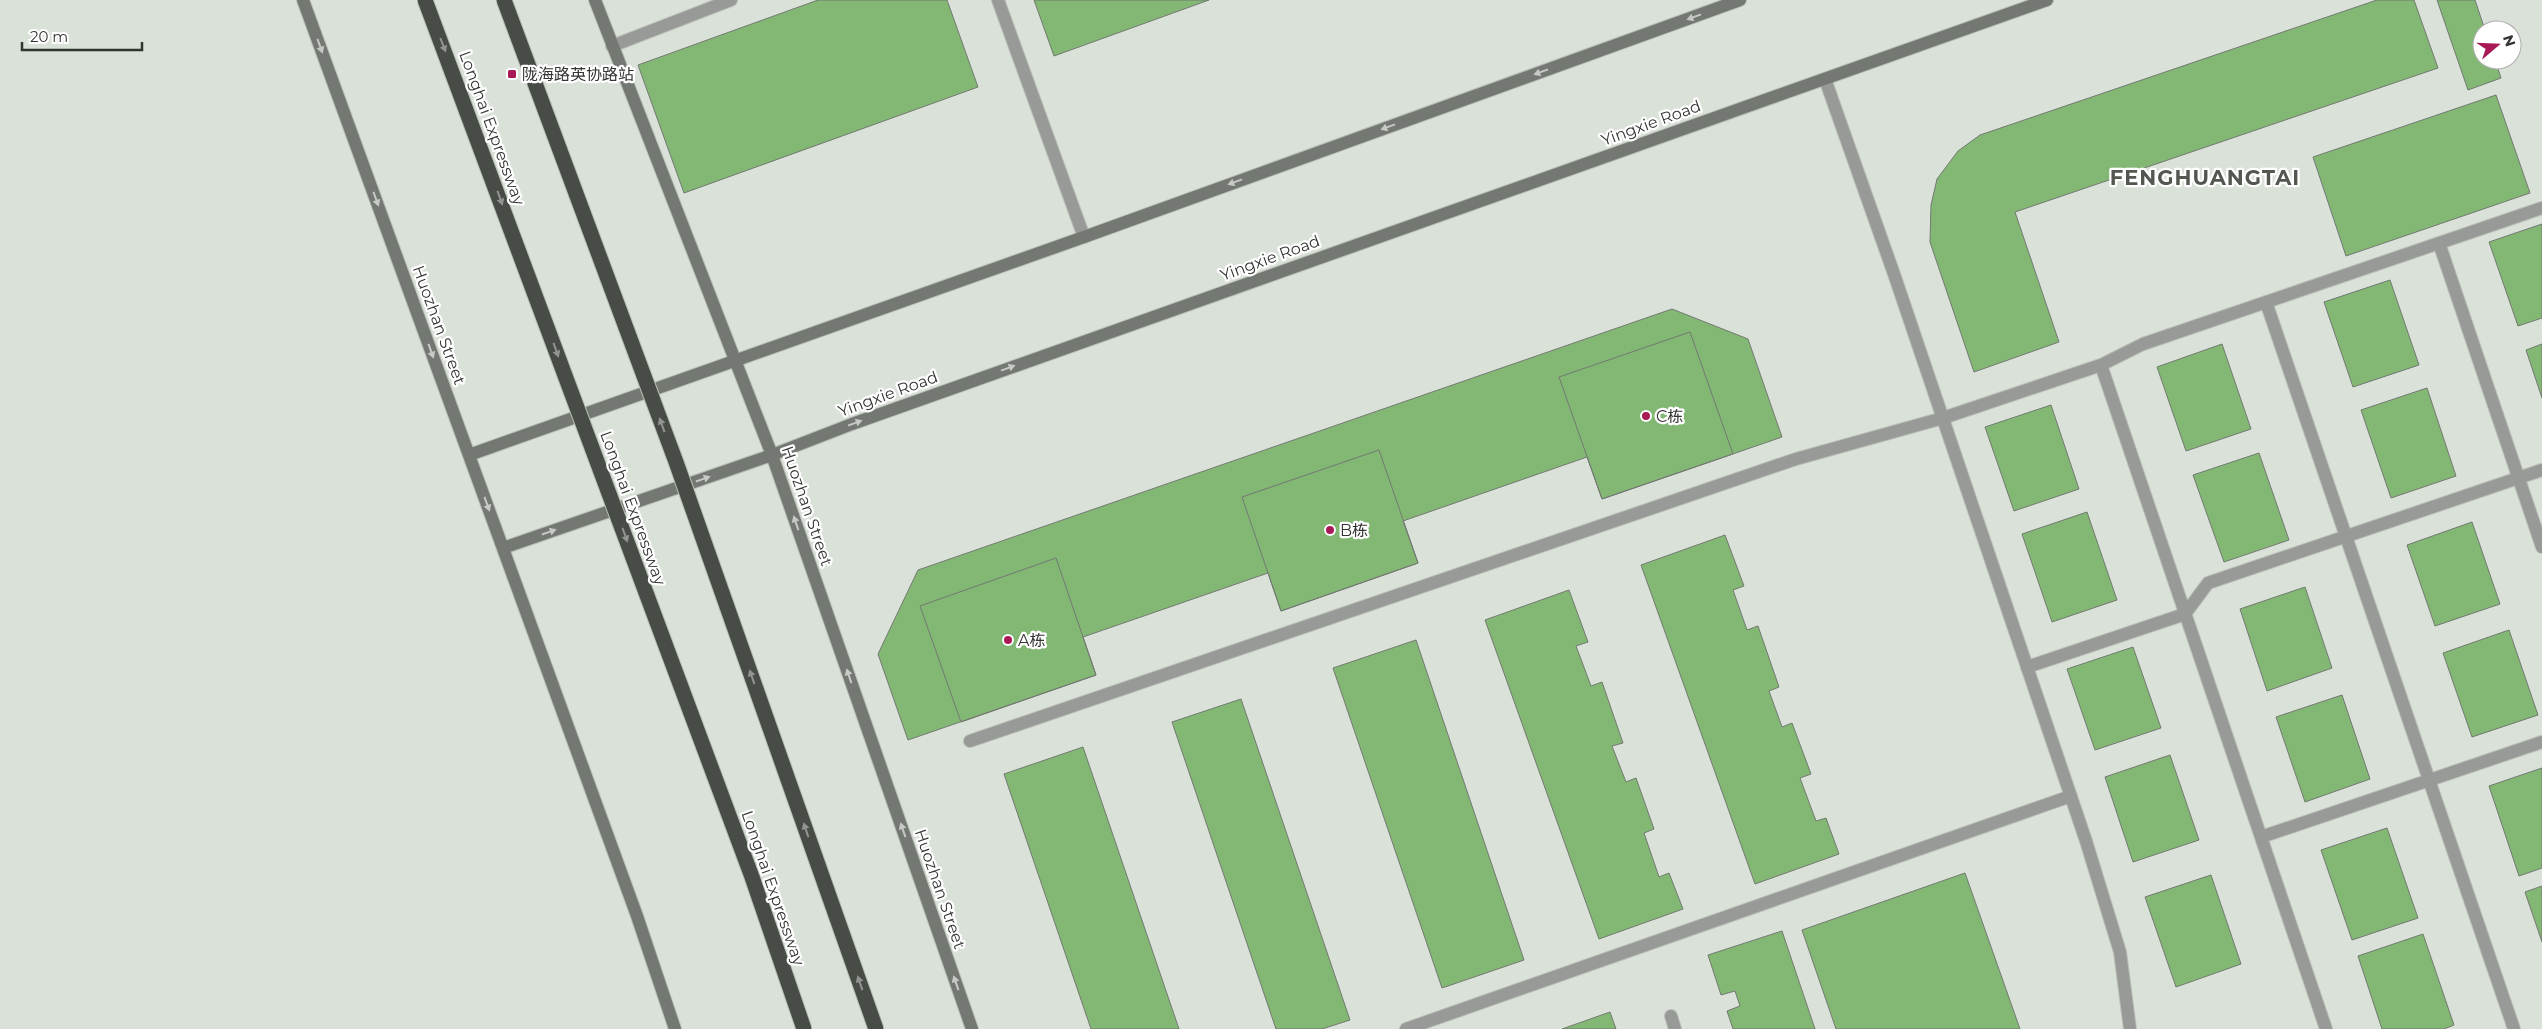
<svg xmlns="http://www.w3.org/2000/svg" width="2542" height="1029" viewBox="0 0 2542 1029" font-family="Montserrat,'Noto Sans SC',sans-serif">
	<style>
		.building { fill: #83b774; stroke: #737972 }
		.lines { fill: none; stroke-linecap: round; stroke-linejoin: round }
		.lane-casing { stroke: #b9bfb7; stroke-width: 14 }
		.street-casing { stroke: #b9bfb7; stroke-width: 14 }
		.secondary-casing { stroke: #b9bfb7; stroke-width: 14 }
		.lane { stroke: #979a96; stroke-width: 12 }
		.street { stroke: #979a96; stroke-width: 12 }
		.secondary { stroke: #747873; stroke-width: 12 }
		.highway-bridge-casing { stroke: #b9bfb7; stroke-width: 17; stroke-linecap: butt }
		.highway-bridge { stroke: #474d46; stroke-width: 15 }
		.oneway { fill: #c7c9c7 }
		.oneway2 { fill: #919490 }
		.poi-dot { fill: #a81956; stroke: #fff; stroke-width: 2 }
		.labels { text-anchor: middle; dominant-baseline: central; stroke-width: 4.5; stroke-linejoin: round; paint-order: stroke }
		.poi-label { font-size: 16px; fill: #333532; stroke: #fff; text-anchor: start }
		.street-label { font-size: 16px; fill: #333532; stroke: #fff }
		.district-label { font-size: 21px; font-weight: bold; letter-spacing: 1px; fill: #525750; stroke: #fff }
	</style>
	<rect width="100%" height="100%" fill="#dae1d8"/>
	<path class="building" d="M818,0H947L978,87L684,193L638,65Z
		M1034,0H1209L1054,56Z
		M2377,0H2414L2438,68L2015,212L2059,342L1974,372L1930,242L1931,205L1937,179L1958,151L1980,135Z
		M2437,0H2475L2485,30H2482V60H2495L2501,78L2468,90Z
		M2496,95L2530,193L2346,256L2313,157Z
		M2542,224V318L2518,326L2489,242Z
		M2390,280L2419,365L2353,387L2324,302Z
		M1672,309L1748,339L1782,437L1602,499L1587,457L1403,521L1418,563L1281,611L1268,573L1083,637L1096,675L908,740L878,654L918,570Z
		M1690,332L1733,454L1602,499L1559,377Z
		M2222,344L2251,429L2186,451L2157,367Z
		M2542,344V398L2526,350Z
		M2427,388L2456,476L2391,498L2361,410Z
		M2051,405L2079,489L2014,511L1985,427Z
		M1379,450L1418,563L1281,611L1242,497Z
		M2259,453L2289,540L2224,562L2193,475Z
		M2087,512L2117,600L2052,622L2022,534Z
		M2472,522L2500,604L2435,626L2407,545Z
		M1725,535L1744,586L1733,590L1747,630L1758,626L1779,687L1769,691L1782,727L1792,723L1811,774L1800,778L1816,821L1826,818L1839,854L1755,884L1641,565Z
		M1056,558L1096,675L961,722L920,606Z
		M2305,587L2332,668L2267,691L2240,609Z
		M1569,590L1588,642L1576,646L1591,686L1602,682L1623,743L1612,746L1626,782L1636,778L1654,829L1644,833L1659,877L1669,873L1683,909L1599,939L1485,620Z
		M2509,630L2538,715L2472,737L2443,653Z
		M1416,640L1524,960L1442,988L1333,668Z
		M2133,647L2161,728L2095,750L2067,669Z
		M2342,695L2370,779L2305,802L2276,717Z
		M1241,699L1350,1020L1322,1029H1276L1172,722Z
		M1083,747L1179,1029H1091L1004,774Z
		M2170,755L2199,840L2133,862L2105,777Z
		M2542,768V868L2519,876L2489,786Z
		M2387,828L2418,918L2352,940L2321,850Z
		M1965,873L2020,1029H1836L1802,930Z
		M2211,875L2241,964L2176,987L2145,897Z
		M2542,886V942L2525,892Z
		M1782,931L1815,1029H1733L1727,1011L1740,1006L1735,991L1721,995L1708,955Z
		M2423,934L2454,1025L2444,1029H2382L2358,956Z
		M1610,1012L1616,1029H1562Z"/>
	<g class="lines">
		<g class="lane-casing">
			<path id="lane" d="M998,0L1084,237
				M612,46L731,0
				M2439,243L2542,547
				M2266,302L2514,1029
				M2101,365L2326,1029
				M2027,667L2185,614L2208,583L2542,470
				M970,741L1796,459L1943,418L2101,365L2143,344L2542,208
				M2261,837L2542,742
				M1671,1016L1675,1029"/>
		</g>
		<g class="street-casing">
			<path id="street" d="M1825,79L1894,274L2086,841L2120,952L2130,1029
				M1406,1029L2071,796"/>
		</g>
		<g class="secondary-casing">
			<path id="secondary" d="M303,0L637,916L675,1029
				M595,0L772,455L972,1029
				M469,455L1084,237L1740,0
				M503,548L772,455L852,424L2047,0"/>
		</g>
		<use href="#lane" class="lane"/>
		<use href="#street" class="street"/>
		<use href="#secondary" class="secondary"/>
		<g class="highway-bridge-casing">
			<path id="highway-bridge" d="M425,0L752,877L804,1029
				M504,0L676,462L876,1029"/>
		</g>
		<use href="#highway-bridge" class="highway-bridge"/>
	</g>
	<defs><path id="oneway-solid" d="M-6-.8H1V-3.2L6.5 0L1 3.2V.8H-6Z" transform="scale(1.25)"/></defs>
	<g class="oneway">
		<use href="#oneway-solid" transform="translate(1694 17) rotate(160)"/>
		<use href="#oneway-solid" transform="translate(320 46) rotate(70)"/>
		<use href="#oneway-solid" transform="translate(1541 72) rotate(160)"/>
		<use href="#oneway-solid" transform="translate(1388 127) rotate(160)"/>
		<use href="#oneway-solid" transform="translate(1235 182) rotate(160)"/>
		<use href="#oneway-solid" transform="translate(376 199) rotate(70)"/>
		<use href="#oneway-solid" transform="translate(431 351) rotate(70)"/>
		<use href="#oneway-solid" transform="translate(1008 368) rotate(-20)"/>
		<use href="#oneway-solid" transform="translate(855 423) rotate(-20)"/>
		<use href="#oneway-solid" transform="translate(703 479) rotate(-19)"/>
		<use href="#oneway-solid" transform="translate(487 504) rotate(70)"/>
		<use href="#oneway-solid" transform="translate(796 523) rotate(-109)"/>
		<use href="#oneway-solid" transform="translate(549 532) rotate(-19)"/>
		<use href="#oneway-solid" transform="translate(849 676) rotate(-109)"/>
		<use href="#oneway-solid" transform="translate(903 830) rotate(-109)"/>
		<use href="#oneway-solid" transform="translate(956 983) rotate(-109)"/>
	</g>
	<g class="oneway2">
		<use href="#oneway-solid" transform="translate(443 45) rotate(69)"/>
		<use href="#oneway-solid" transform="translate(500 198) rotate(70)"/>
		<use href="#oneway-solid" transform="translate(556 350) rotate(70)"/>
		<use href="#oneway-solid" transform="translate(662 425) rotate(-110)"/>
		<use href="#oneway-solid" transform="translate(625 535) rotate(70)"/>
		<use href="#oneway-solid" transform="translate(752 677) rotate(-109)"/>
		<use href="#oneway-solid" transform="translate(806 830) rotate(-109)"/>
		<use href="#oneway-solid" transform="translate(860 983) rotate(-109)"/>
	</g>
	<g class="poi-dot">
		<rect x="507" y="69" width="10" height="10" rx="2.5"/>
		<circle cx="1646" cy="416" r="5"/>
		<circle cx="1330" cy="530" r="5"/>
		<circle cx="1008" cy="640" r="5"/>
	</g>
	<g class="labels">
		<g class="poi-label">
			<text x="522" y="74">陇海路英协路站</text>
			<text x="1656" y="416">C栋</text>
			<text x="1340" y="530">B栋</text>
			<text x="1018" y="640">A栋</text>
		</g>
		<g class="street-label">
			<text transform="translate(1651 123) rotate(-20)">Yingxie Road</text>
			<text transform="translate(492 128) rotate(70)">Longhai Expressway</text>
			<text transform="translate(1270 258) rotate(-20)">Yingxie Road</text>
			<text transform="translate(439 325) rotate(70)">Huozhan Street</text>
			<text transform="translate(888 394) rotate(-20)">Yingxie Road</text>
			<text transform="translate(807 506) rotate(71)">Huozhan Street</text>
			<text transform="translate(633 508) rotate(70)">Longhai Expressway</text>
			<text transform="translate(773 888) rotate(71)">Longhai Expressway</text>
			<text transform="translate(940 889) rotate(71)">Huozhan Street</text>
		</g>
		<g class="district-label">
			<text x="2205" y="177">FENGHUANGTAI</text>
		</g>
	</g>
	<g transform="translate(2497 45) rotate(71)"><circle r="24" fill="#ffffff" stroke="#adaead"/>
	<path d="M0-4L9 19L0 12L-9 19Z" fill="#a81956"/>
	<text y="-8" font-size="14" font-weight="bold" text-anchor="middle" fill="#333532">N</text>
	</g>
	<path d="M22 42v8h120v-8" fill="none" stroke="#333532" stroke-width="2.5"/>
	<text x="30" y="42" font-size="15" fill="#333532" stroke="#ffffff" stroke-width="4" paint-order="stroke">20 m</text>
</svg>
